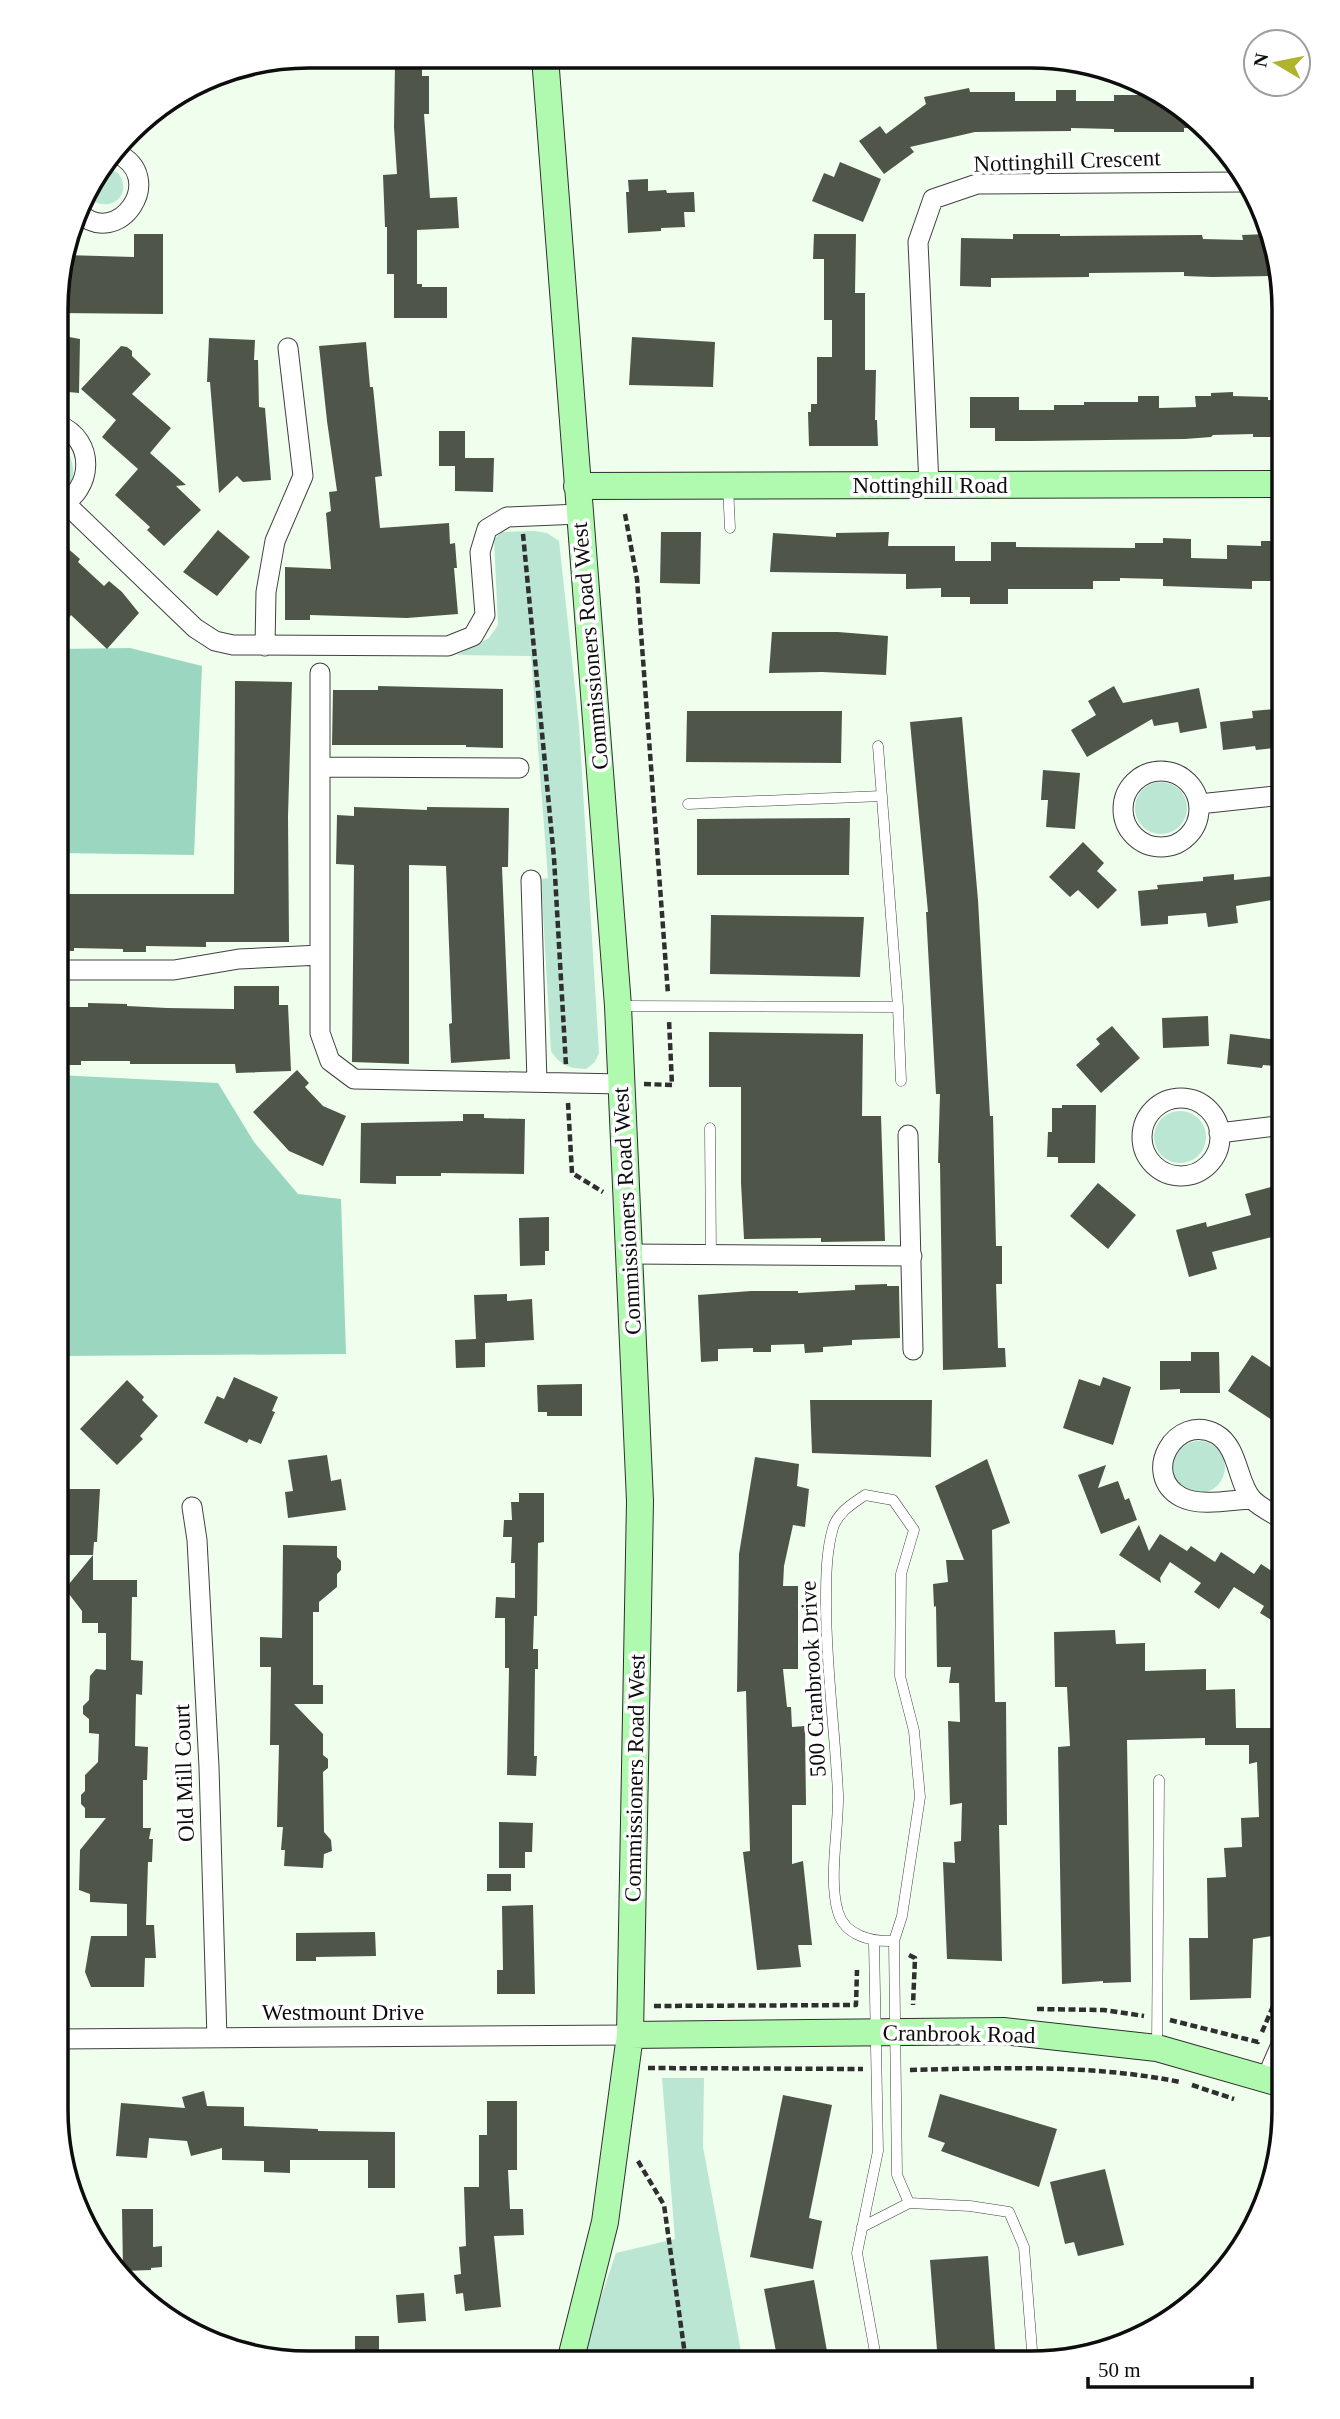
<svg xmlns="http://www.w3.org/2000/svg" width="1340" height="2419" viewBox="0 0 1340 2419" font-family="'Times New Roman',serif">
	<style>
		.green { fill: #bae6d3 }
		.forest { fill: #9bd6c0 }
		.building { fill: #50554a }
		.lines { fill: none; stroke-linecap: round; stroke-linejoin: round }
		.lane-casing { stroke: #404040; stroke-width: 11 }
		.street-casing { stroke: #404040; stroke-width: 21 }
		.secondary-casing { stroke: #2f2f2f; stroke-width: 28 }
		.path { stroke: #2f2f2f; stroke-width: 4.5; stroke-dasharray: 7 3.5; stroke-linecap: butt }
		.lane { stroke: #fff; stroke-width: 10 }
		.street { stroke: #fff; stroke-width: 19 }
		.secondary { stroke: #affaae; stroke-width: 26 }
		.labels { text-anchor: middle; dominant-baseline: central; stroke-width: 7; stroke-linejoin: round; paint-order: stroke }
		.street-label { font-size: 23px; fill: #0d0d0d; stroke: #fff }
		.rim { fill: none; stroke: #0d0d0d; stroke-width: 3.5 }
	</style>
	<rect width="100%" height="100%" fill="#f0feee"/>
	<path class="green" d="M105,167L118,173C132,191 116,211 95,202L87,191Z
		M58,439C71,450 79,474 68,488L58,476Z
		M534,531L547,533L559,541L579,725L599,1053L595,1062L586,1069C569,1068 561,1066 551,1051L541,879L548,878L531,656L457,655L489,638L498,625L494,539L502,532Z
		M1135 808a26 26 0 1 1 52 0a26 26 0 1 1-52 0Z
		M1154 1137a26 26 0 1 1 52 0a26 26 0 1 1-52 0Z
		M1173 1467a26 26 0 1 1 52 0a26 26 0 1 1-52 0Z
		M662,2078H704L703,2147L743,2362H579L616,2253L675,2239Z"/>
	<path class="forest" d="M130,648L202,666L194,855L57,853L58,649Z
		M57,1075L218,1083L254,1142L298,1194L341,1199L346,1354L57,1356Z"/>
	<path class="building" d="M395,63H422V76H429V114H424L430,198L457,197L459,228L417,230V284H422V287H447V318H394V274H387V227H385L383,175L397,174L394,127Z
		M969,88L970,92H1015V101H1056V90H1076V101H1114V95H1150L1198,119L1204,128H1184V132H1114V129L1071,128V131L975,132L910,147L914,152L884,174L859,141L880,126L886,134L926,104L924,97Z
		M840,162L881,179L863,222L812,201L824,173L834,177Z
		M648,179V191L666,190L667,193L694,192L695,212H684L685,227L661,228V231L628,233L626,192H629L628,180Z
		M134,234H163V314L58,313V276L65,255L134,257Z
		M814,234H856L855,293H865V370H876L875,420H877L878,446H809L808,412H811V404H817V357H832V320H824V259H813Z
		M1013,234H1060V236L1202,235L1203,239L1243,240L1242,235L1267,234L1268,241H1273L1278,276L1212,277L1184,276V272L1089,273V277L991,278V287L960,286L961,238L1013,239Z
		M58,335L80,339L79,393L58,391Z
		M632,337L715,342L713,387L629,385Z
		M209,338L255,340L254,360H258L259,407L265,408L271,480L243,482L237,476L219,493L210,382H207Z
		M366,342L370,387H373L382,476L375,477L380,528L449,523L450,544L455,543L457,568H454L458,614L407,618L310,615V620H285V567L331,569L326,513L331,511L329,492L337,491L327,421L319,346Z
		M121,346L127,347L132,351V356L151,374L132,394L171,428L150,453L186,485L176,486L201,510L164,546L147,530L150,527L115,495L138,469L102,437L116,420L81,389Z
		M1233,392V396L1268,397V400H1284V430H1277V437H1253V434L1213,435L1211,437L1185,439L1029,441H995V428H970V397H1019V410H1054V405H1084V402H1138V396H1159V408L1196,407L1195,396H1211V393Z
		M439,431H465V458H494L493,492L455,491V466H439Z
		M218,530L250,557L217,596L183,572Z
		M661,532H701L700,584L660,583Z
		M889,532L888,546H955V561H991V542H1016V547L1135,548V543H1163V538L1191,539V558L1227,559V545L1261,546V541H1284V581H1252V589L1163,586V579L1120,578V581H1093V589H1008V604H970V597H941V588L906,589V574L770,572L773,533L836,537V533Z
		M58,540L80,559L78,562L104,586L109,581L122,592L139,613L107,649L71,615L68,619L58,610Z
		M772,632H838L888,636L886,675L822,672L769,673Z
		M235,681L292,682L288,816L289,942H206V947L146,946V952H123V949L74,948V951H57V894H234Z
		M378,686L503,689V748L466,747V745H332L333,690H378Z
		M1114,686L1123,703L1199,688L1207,728L1180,733L1178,722L1154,726L1152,719L1087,757L1071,730L1096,715L1088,701Z
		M1284,708V747L1256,750L1255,746L1223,750L1220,722L1253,718L1252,711Z
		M687,711H842L841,763L686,762Z
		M962,717L978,900L990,1116H993L996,1246H1002V1284H996L998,1348H1005L1006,1367L943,1370L940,1163H938L940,1094H936L926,912H928L910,722Z
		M1043,770L1080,773L1075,829L1046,827L1048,800H1041Z
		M354,807L427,810V807L509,808L508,867H502L510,1059L451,1063L449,1024L452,1023L446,866L409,865V1064L352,1062L354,865L336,864L337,815L354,816Z
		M850,818L849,875H697V819Z
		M1083,842L1104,863L1097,871L1117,890L1098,909L1078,890L1070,897L1049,877Z
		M1234,874V880L1284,875V898L1236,906L1238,923L1208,927L1206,913L1168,916V924L1141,926L1138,891L1158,889L1157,885L1203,881V877Z
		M711,915L864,917L860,977L710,974Z
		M234,986H279V1005H288L291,1071L236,1073L235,1064H130V1061H81V1065H57V1007H88V1003L127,1004V1006L167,1008L234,1009Z
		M1208,1016L1209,1046L1163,1048L1162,1018Z
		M1112,1026L1140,1058L1101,1093L1076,1065L1100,1044L1096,1039Z
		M709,1032L863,1034L862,1116H881L885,1241L821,1242V1238L744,1239L741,1183V1087H709Z
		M1230,1034L1278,1040L1275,1066L1263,1065L1262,1068L1227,1064Z
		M297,1070L309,1083L305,1087L323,1106L346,1116L323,1166L289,1151L253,1112Z
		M1062,1105H1096L1095,1163H1058V1157H1047L1048,1132H1052V1108H1062Z
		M463,1114H484V1118L525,1119L524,1174L441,1173V1176H396V1184L360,1183L361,1123L463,1121Z
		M1098,1183L1136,1215L1108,1249L1070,1216Z
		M1275,1186L1277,1191L1284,1189V1234L1212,1252L1217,1269L1189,1277L1176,1230L1206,1222L1207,1227L1251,1215L1245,1194Z
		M549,1217V1251H545V1265L520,1266L519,1218Z
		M887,1284V1286H899L900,1338L852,1340V1345L823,1347V1352L805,1353L804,1344L771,1345V1352H753V1348L718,1349V1361L701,1362L698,1295L751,1291H798V1293L855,1290V1285Z
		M507,1294V1301L532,1299L534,1340L485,1343V1367L456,1368L455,1340L476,1339L474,1295Z
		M1191,1352H1219L1220,1393H1180V1389L1160,1390V1361H1191Z
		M1252,1355L1284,1376V1428L1228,1391Z
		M234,1377L278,1397L272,1411L275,1412L261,1444L249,1439L247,1443L204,1423L217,1396L224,1399Z
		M1103,1377L1131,1387L1113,1445L1063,1428L1079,1379L1100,1386Z
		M127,1380L144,1397L142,1400L158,1416L140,1436L143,1439L117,1465L80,1429Z
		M582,1384V1416H547V1412H538L537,1385Z
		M810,1400H932L931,1457L812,1453Z
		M327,1455L331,1481L341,1479L346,1510L288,1518L285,1492L293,1491L288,1460Z
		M755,1457L799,1464L797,1486L809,1489L805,1527L793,1525L784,1566L783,1586H798V1669H783L787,1707H791L792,1727L805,1726L806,1805H792V1864L803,1861L812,1945H798L801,1967L757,1970L743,1852L750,1851L746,1691L737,1692L739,1554Z
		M987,1459L1010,1523L992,1530L995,1702H1006L1007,1825H999L1002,1961L947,1959L943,1862L955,1863L954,1842L961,1841L962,1803L950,1805L948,1721L960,1722L959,1683H949L951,1667H937L936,1606L934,1607L933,1584L948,1582L946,1560H964L935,1486Z
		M1106,1465L1098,1488L1118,1481L1125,1500L1129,1498L1137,1520L1101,1534L1078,1475Z
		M57,1489H100L97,1542H94L93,1555H57Z
		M519,1493H544V1542L538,1543L537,1616H534L533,1649H538V1669H535L534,1756H537L536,1776L507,1775L509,1668H505V1618H495L496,1597L515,1598V1563H511L512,1537H503L504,1520H512L511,1502H519Z
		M1139,1525L1149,1551L1160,1534L1187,1551L1191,1546L1215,1562L1221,1552L1254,1574L1261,1564L1284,1579V1628L1260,1613L1264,1606L1234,1587L1219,1609L1194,1592L1201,1583L1170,1562L1160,1578L1161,1583L1119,1555Z
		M283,1545L337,1546V1557L341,1561V1570L337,1574V1587L319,1602V1612H313V1685H323V1704H294L323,1734V1755L328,1759V1768L323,1772L324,1832L331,1840L332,1851L324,1854L323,1868L284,1866L285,1850H281L283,1827H277L279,1745H270L271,1667H260V1637L282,1638Z
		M93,1555V1580H137V1597H132L131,1660L143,1661L142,1695L136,1694L135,1746L148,1747L147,1780H143V1828H151L149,1839H153L152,1862H148L146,1925H154L156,1958H145L144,1987H91L85,1972L91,1936H127V1904L90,1902V1894L79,1890L80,1850L106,1818H85V1808L81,1804V1795L85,1791V1775L98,1762L99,1734L89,1733V1719L83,1714V1706L89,1700L90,1676L96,1669L106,1670V1633H98V1623H82V1611L69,1594V1584Z
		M1115,1630L1116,1644L1145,1643V1671L1206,1669V1690L1235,1689L1236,1728H1284V1879H1278L1279,1935L1253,1939L1251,1998L1190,2000L1189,1938H1208L1207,1878L1226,1877L1224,1848L1242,1847L1241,1818L1259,1817L1257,1762L1249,1764V1745H1205V1738L1127,1740L1131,1982L1103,1983V1981L1062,1984L1058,1747L1070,1746L1067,1687H1055L1054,1632Z
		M499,1822L533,1823L532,1852H525V1868H499Z
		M487,1874H511V1891H487Z
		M533,1905L535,1994H497V1970H503L502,1906Z
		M375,1932L376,1956L316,1957V1961H296V1933Z
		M204,2091L207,2106L244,2107V2126L318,2129V2131L395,2132V2188H368V2160H290V2173L264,2172V2161L222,2160V2148L191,2156L187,2141L149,2138L147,2158L116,2156L121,2103L185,2108L182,2097Z
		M940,2094L1057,2129L1039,2187L941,2151L945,2143L928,2137Z
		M783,2095L832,2105L809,2218L822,2221L813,2269L750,2257Z
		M487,2101H517V2170H508L510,2209H523L524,2235L494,2236L501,2307L465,2311L463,2293L456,2294L454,2275L461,2274L459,2247L466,2246L464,2187H479V2135H487Z
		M1105,2169L1124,2245L1078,2256L1074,2242L1065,2244L1050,2182Z
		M122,2209H153V2247L162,2246V2267L151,2268V2270L123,2271Z
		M988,2256L996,2363H938L930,2260Z
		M814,2280L829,2362H778L764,2289Z
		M424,2293L426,2321L398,2323L396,2295Z
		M355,2336H379V2361H355Z"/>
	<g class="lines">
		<g class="lane-casing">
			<path id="lane" d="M728,486L730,528
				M878,746L898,1007L901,1081
				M688,804L882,796
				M619,1006L898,1007
				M710,1128L711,1255
				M894,1941C872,1942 845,1936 838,1912C828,1879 839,1829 838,1794C835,1730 826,1668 826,1603C826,1579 826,1552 833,1528C838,1512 852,1504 865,1495L893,1500L914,1530L901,1574L900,1676L914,1731L920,1797L902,1916L894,1941L897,2175L909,2203
				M874,1942L878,2151L857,2253L877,2363
				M1157,2047L1159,1780
				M862,2227L909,2203L970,2206L1009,2212L1024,2247L1033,2363"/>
		</g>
		<g class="street-casing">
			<path id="street" d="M78,212C118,251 169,177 116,153
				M929,485L918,242L933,199L977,184L1240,182
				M65,503L195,628L215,641L233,645L448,646L473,636L485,615L480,552L487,529L507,517L580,514
				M58,506C94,491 96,439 58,425
				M265,646L266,592L275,541L303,476L288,348
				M320,673V1033L330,1061L354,1079L622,1084
				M320,767L519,768
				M1123 809a38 38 0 1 1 76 0a38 38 0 1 1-76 0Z
				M1199,804L1284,795
				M531,880L537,1082
				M57,970H174L239,959L320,955
				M1142 1137a39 39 0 1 1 78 0a39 39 0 1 1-78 0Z
				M1219,1133L1284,1125
				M908,1135L913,1350
				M630,1254L912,1256
				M1251,1499C1231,1500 1200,1507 1181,1497C1140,1475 1175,1412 1216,1434C1239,1447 1237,1483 1252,1499C1259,1507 1274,1514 1284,1520
				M192,1507L197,1540L209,1767L217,2038
				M56,2039L630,2035
				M1266,2079L1283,2040"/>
		</g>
		<g class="secondary-casing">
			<path id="secondary" d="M545,57L618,1006L640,1501L630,2035L605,2222L570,2362
				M577,486L1284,484
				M630,2035L1003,2031L1157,2048L1283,2084"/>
		</g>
		<path class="path" d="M625,514L637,579L668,994
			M523,534L554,858L566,1066
			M644,1084L672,1085L669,1020
			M568,1103L572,1173L603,1192
			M909,1955L915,1958L913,2005
			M654,2006L856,2005L857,1970
			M1037,2009L1104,2010L1144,2016
			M1170,2020L1258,2042L1259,2040
			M1262,2032L1283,1983
			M648,2068L863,2069
			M910,2070C1000,2068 1091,2064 1180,2082
			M1192,2085L1234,2099
			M1275,2113L1283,2118
			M638,2161L664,2205L686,2362"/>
		<use href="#lane" class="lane"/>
		<use href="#street" class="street"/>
		<use href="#secondary" class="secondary"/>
	</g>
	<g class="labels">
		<g class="street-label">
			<text transform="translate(1067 161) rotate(-2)">Nottinghill Crescent</text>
			<text x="930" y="485">Nottinghill Road</text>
			<text transform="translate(590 646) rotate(-95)">Commissioners Road West</text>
			<text transform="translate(627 1211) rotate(-93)">Commissioners Road West</text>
			<text transform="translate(813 1679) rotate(-93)">500 Cranbrook Drive</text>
			<text transform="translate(184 1773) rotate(-92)">Old Mill Court</text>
			<text transform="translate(635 1778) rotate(-89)">Commissioners Road West</text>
			<text x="343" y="2012">Westmount Drive</text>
			<text transform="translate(959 2034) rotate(1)">Cranbrook Road</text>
		</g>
	</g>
	<path d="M0 0H1340V2419H0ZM309 68H1031A241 241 0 0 1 1272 309V2110A241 241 0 0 1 1031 2351H309A241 241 0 0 1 68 2110V309A241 241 0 0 1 309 68Z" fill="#fff" fill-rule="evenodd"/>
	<path class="rim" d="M309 68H1031A241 241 0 0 1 1272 309V2110A241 241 0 0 1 1031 2351H309A241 241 0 0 1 68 2110V309A241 241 0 0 1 309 68Z"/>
	<g transform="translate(1277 63) rotate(280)"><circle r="33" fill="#ffffff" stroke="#9e9e9e" stroke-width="2"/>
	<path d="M0-5L12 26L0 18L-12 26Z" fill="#afb42e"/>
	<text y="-10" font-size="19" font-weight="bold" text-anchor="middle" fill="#0d0d0d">N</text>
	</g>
	<path d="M1088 2377v10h164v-10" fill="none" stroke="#0d0d0d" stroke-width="3.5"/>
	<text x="1098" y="2377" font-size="21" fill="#0d0d0d" stroke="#ffffff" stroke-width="5" paint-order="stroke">50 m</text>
</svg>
